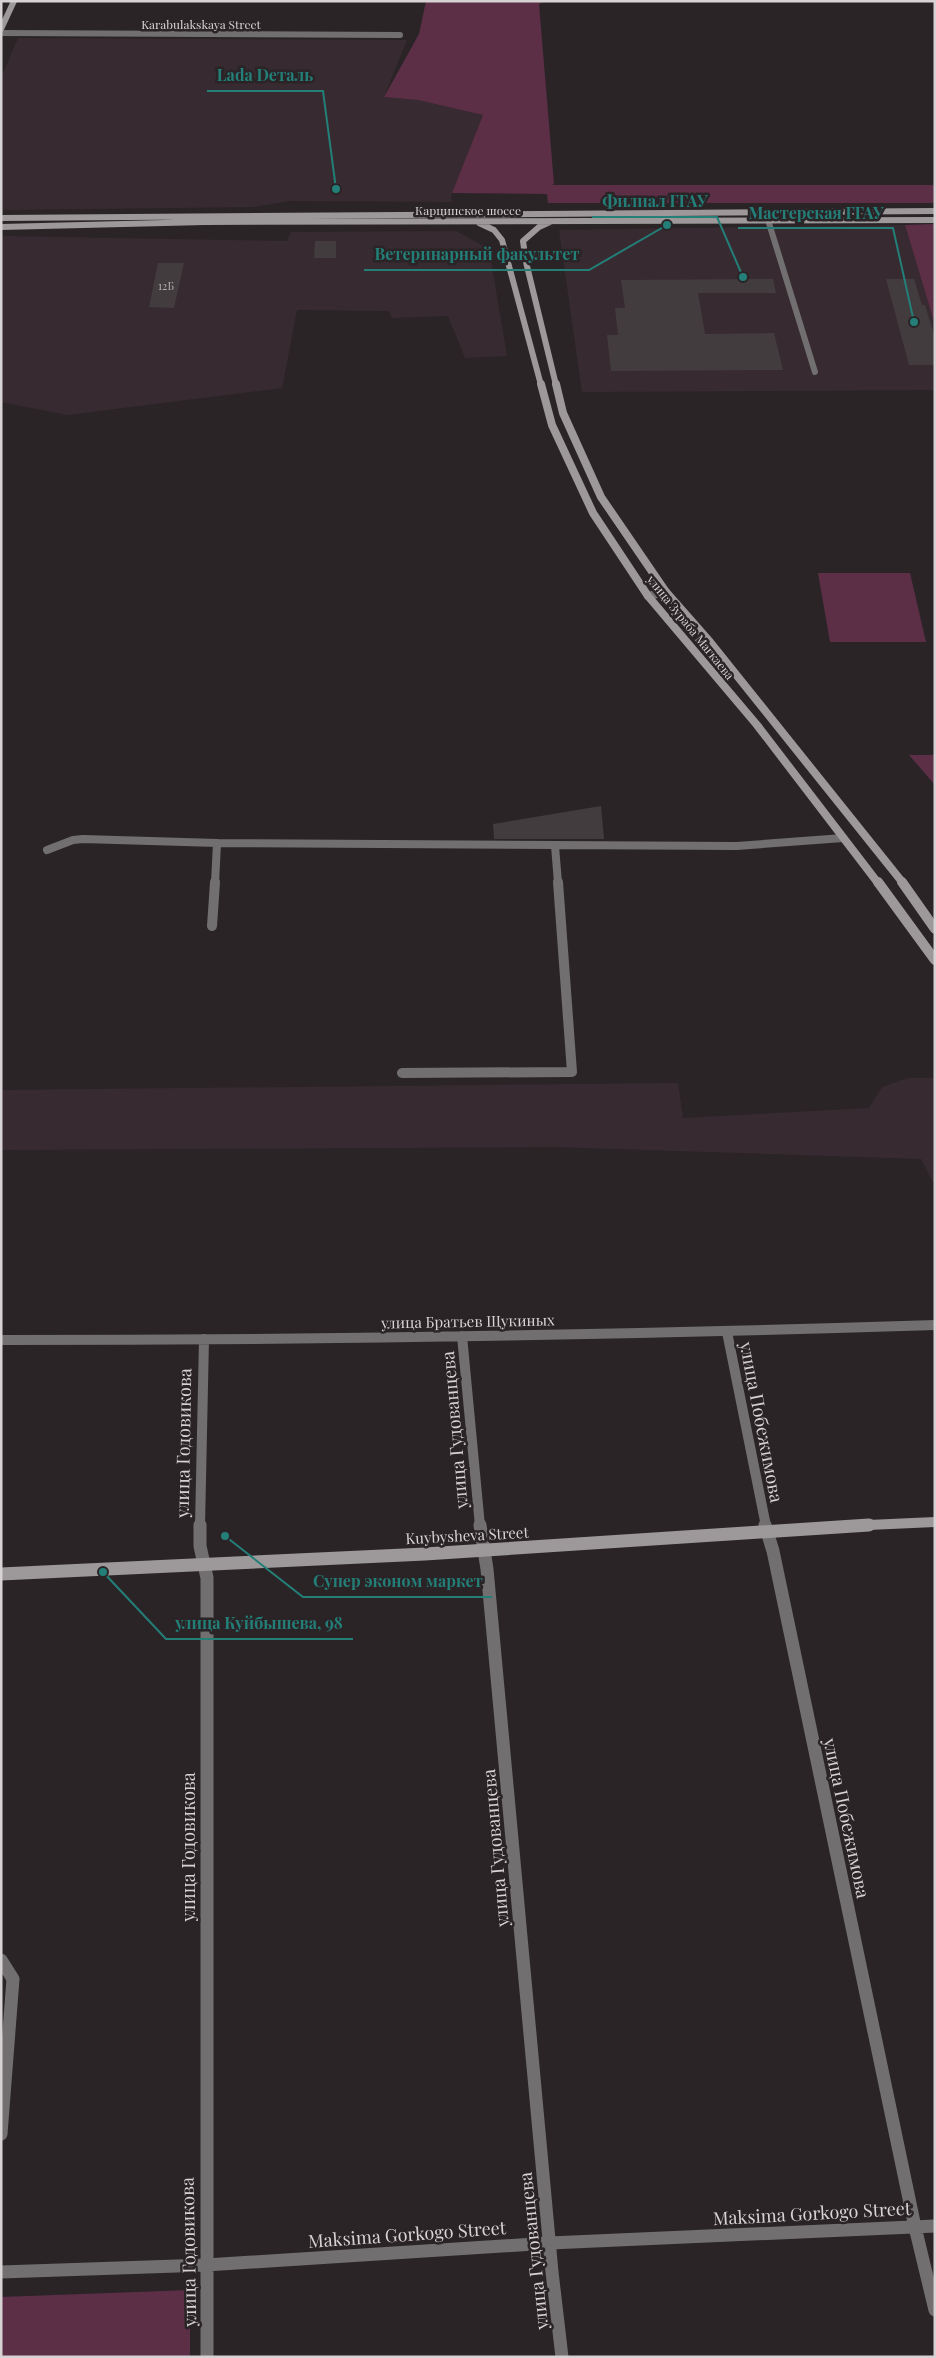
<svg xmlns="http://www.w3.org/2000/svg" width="936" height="2358" viewBox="0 0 936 2358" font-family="'Playfair Display',serif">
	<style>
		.built { fill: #372b31 }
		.green { fill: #5c2f47 }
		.building { fill: #423c3f }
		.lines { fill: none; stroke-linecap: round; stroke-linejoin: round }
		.street-far3 { stroke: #726f70; stroke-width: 6 }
		.street-far2 { stroke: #726f70; stroke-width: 8 }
		.street-far1 { stroke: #726f70; stroke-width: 10 }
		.street { stroke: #726f70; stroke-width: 13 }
		.secondary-far3 { stroke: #9d989a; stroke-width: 6 }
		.secondary-far2 { stroke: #9d989a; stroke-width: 8 }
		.secondary-far1 { stroke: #9d989a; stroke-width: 10 }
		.secondary { stroke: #9d989a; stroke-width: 13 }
		.labels { text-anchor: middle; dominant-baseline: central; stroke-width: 5; stroke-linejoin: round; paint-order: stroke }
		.far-number-label { font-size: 11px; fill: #b2adb0 }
		.far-street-label { font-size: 12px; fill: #d7d3d5; stroke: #2a2427 }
		.street-label { font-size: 15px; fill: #d7d3d5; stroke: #2a2427 }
		.near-street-label { font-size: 18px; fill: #d7d3d5; stroke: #2a2427 }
		.leader { fill: none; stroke: #237f78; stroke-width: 2 }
		.callout-dot { fill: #237f78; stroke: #2a2427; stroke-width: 2 }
		.callout-label { font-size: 16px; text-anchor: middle; font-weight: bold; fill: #237f78; stroke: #2a2427; stroke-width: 5; stroke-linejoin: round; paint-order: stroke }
	</style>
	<rect width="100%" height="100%" fill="#2a2427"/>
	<path class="built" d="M18,38L407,40L384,97L418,100L483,115L451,196L452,202L290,201L253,207L1,210V78Z
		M905,225L935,325V390L582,392L559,230Z
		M456,231L489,249L507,356L465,358L448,316L392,318L389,311L297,310L282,388L67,415L1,402V236L287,241L291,232Z
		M908,1078H935V1186L921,1159L555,1147L1,1150V1090L678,1083L683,1118L869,1108L882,1087Z"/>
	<path class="green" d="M426,1H545L539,4L554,184L552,185H935V203H548L547,194L452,193L483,115L418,100L384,97L419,34Z
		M935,224V325L905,225Z
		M818,573H910L926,642H830Z
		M909,755H935V785Z
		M190,2290V2357H1V2297Z"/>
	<path class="building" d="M315,241H336V258H314Z
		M158,263H184L174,308L149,307Z
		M773,279L776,293H698L705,334L774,333L783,370L611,371L607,335H618L615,308H625L621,280Z
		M886,279H914L922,305H925L935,338V365H909Z
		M601,806L604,839H494L493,824Z"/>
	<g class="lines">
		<path class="street-far3" d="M1,33L400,35
			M768,220L815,372"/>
		<path class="street-far2" d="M648,596L666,592
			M555,846L558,883
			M47,850L73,840L83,839L217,843
			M215,883L217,843L737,846L843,838"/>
		<path class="street-far1" d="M212,926L215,882
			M402,1073L572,1072L558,882
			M727,1332L766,1526
			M462,1336L480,1526
			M1,1340C313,1340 624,1335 935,1325
			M200,1526L204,1339"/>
		<path class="street" d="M200,1525V1546L207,1578V2357
			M480,1525L487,1569L552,2272L562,2357
			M765,1525L773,1551L915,2227L935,2310
			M1,1960L13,1979L1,2134
			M1,2272L206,2265L550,2243L935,2226"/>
		<path class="secondary-far3" d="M1,29L14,1
			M1,218L935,211
			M550,222L539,227L523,241L526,262L556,385
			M479,223L494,230L502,240L541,385
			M1,227L205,222L935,220"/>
		<path class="secondary-far2" d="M541,384L552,425L593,513L648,596L757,725L878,883
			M556,384L563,413L601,497L666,592L710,642L903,883"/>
		<path class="secondary-far1" d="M878,882L935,960
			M902,882L935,929
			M846,1526L935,1522"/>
		<path class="secondary" d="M1,1574L425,1554L869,1525"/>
	</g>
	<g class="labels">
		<g class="far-number-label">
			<text x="166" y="285">12Б</text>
		</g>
		<g class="far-street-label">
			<text x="201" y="24">Karabulakskaya Street</text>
			<text x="468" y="210">Карцинское шоссе</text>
			<text transform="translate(691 627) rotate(51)">улица Зураба Магкаева</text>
		</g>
		<g class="street-label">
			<text transform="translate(468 1321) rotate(-1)">улица Братьев Щукиных</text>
			<text transform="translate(467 1535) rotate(-3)">Kuybysheva Street</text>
		</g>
		<g class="near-street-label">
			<text transform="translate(762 1422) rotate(79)">улица Побежимова</text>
			<text transform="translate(454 1430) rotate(-95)">улица Гудованцева</text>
			<text transform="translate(183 1443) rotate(-89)">улица Годовикова</text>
			<text transform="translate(847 1818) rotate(78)">улица Побежимова</text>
			<text transform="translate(188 1847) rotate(-90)">улица Годовикова</text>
			<text transform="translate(495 1848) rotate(-95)">улица Гудованцева</text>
			<text transform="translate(812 2213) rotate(-3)">Maksima Gorkogo Street</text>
			<text transform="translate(407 2234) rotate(-4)">Maksima Gorkogo Street</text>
			<text transform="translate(533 2251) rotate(-96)">улица Гудованцева</text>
			<text transform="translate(188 2252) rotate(-91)">улица Годовикова</text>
		</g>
	</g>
	<path class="leader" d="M336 189L323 91H207M743 277L717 217H592M914 322L893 228H738M667 225L589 270H364M225 1536L303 1597H492M103 1572L166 1639H353"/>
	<g class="callout-dot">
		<circle cx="336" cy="189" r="5"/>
		<circle cx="743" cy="277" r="5"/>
		<circle cx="914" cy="322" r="5"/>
		<circle cx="667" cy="225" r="5"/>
		<circle cx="225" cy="1536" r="5"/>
		<circle cx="103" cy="1572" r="5"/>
	</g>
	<g class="callout-label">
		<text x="265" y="81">Lada Dеталь</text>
		<text x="655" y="207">Филиал ГГАУ</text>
		<text x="816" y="219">Мастерская ГГАУ</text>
		<text x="477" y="260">Ветеринарный факультет</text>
		<text x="398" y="1587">Супер эконом маркет</text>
		<text x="259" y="1629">улица Куйбышева, 98</text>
	</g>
	<rect width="936" height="2358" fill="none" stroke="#d7d3d5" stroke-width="5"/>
</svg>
